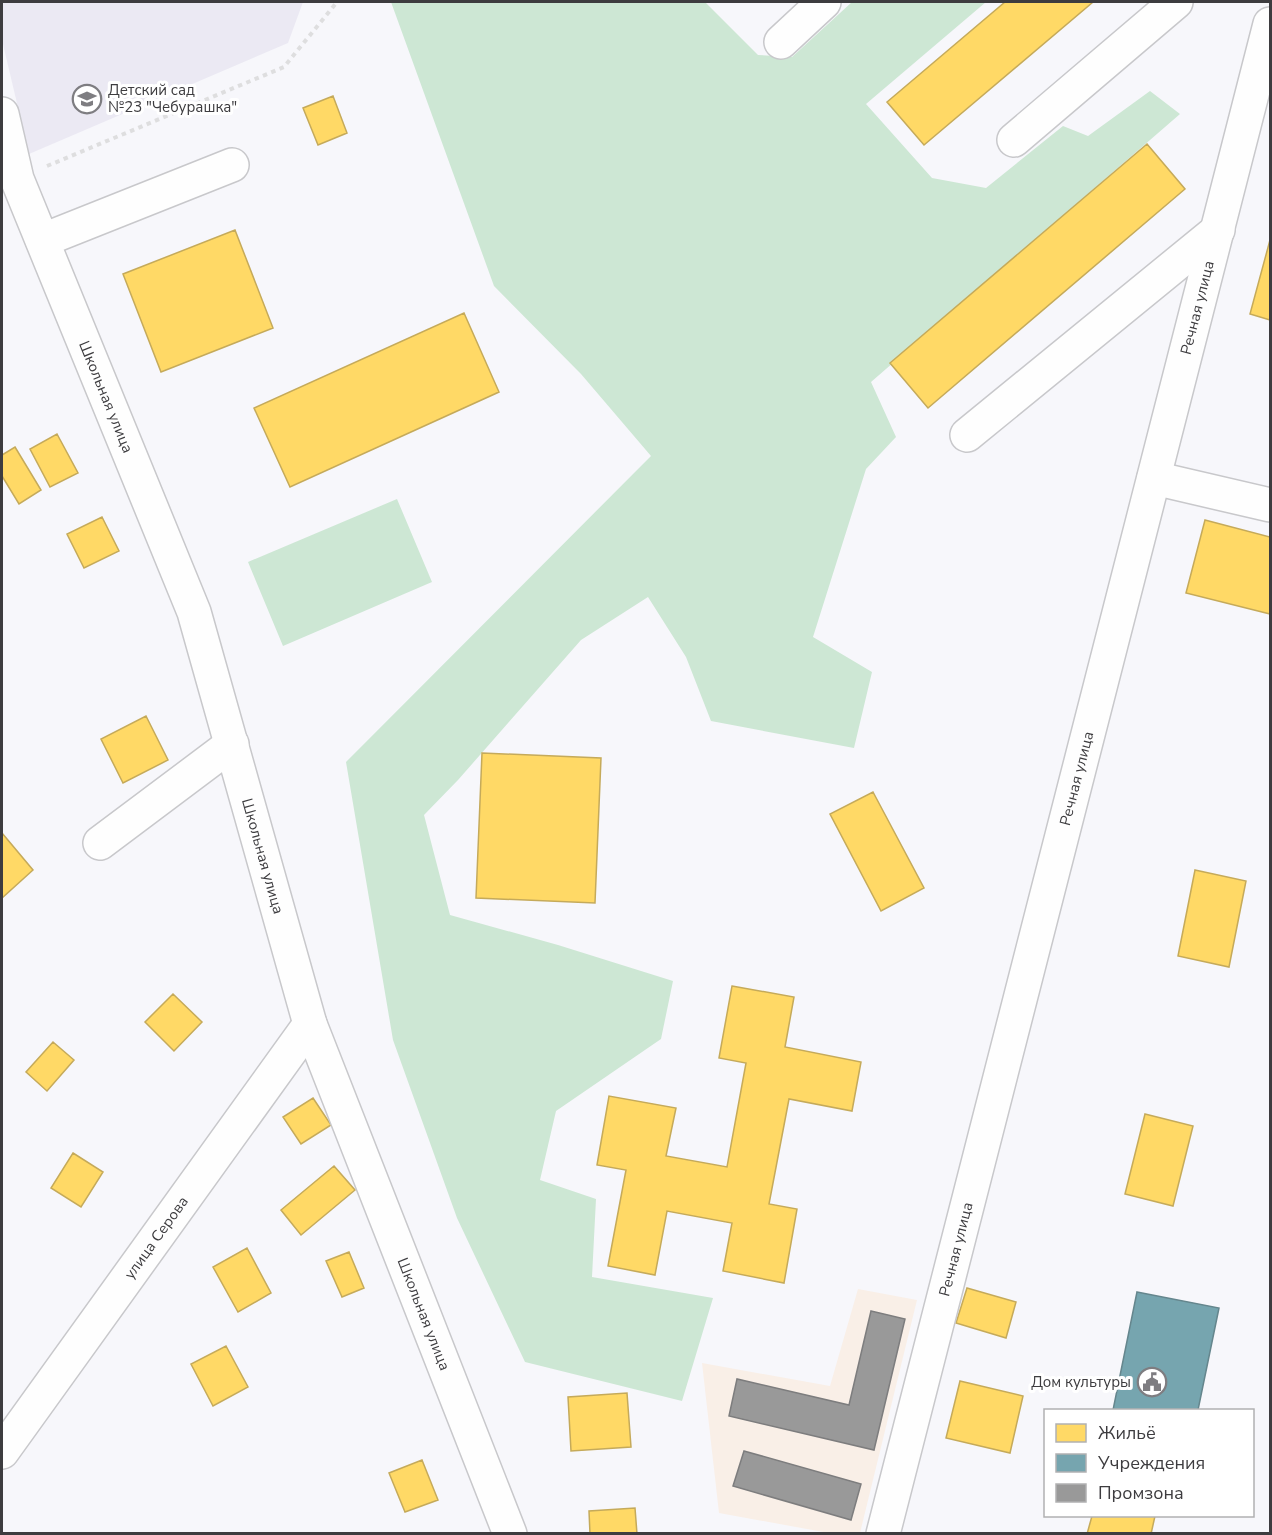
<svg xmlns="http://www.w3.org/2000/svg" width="1272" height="1535" viewBox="0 0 1272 1535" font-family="'Nunito Sans',sans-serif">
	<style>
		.built { fill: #ebe9f3 }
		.industrial { fill: #f9efe7 }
		.green { fill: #cde7d4 }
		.homes { fill: #ffd966; stroke: #c5aa5a; stroke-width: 1.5 }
		.public { fill: #76a5af; stroke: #65868d; stroke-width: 1.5 }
		.industry { fill: #999; stroke: #7d7d7e; stroke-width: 1.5 }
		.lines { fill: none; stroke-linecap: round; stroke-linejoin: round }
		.minor-casing { stroke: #c8c8cb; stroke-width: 36 }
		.path { stroke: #dededf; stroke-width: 4; stroke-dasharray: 4.5 4.5; stroke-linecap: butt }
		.minor { stroke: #fefefe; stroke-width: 33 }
		.labels { text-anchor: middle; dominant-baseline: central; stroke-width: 6; stroke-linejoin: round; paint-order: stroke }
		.poi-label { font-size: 15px; fill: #3d3c3f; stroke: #fff; text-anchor: start }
		.street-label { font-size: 15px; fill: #3d3c3f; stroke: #fff }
	</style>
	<rect width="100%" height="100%" fill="#f7f7fb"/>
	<path class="built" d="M2,2H303L288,43L29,154L2,40Z"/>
	<path class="industrial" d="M858,1289L917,1300L860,1533H829L719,1513L702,1363L830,1386Z"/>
	<path class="green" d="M391,2H705L758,55L792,57L852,2H986L866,104L932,178L986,188L1063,126L1088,136L1150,91L1180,114L871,382L896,437L866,469L813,637L872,672L854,748L711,721L686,657L648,597L581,640L458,780L424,815L450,915L558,945L673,981L661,1039L556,1111L540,1180L596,1199L592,1277L713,1298L682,1401L525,1362L457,1218L393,1040L346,762L651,456L581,374L494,286Z
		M397,499L432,582L283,646L248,562Z"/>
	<path class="homes" d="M1005,2H1093L924,145L887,102Z
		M333,96L347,133L318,145L303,108Z
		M1147,144L1185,189L928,408L890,363Z
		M235,230L273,328L161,372L123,274Z
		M1270,240V320L1250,314Z
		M464,313L499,392L290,487L254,408Z
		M57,434L78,473L50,487L30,449Z
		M15,447L41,490L19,504L2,476V455Z
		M102,517L119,551L84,568L67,534Z
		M1205,520L1270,537V614L1186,593Z
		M146,716L168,760L123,783L101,739Z
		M482,753L601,758L595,903L476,898Z
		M873,792L924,888L881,911L830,814Z
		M2,833L33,870L2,898Z
		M1195,870L1246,881L1229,967L1178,956Z
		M732,986L794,997L785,1047L861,1062L852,1111L789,1099L769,1204L797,1209L784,1283L723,1271L732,1223L667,1211L655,1275L608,1266L626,1170L597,1165L609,1096L676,1108L666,1156L727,1167L746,1063L719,1058Z
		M173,994L202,1022L174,1051L145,1022Z
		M53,1042L74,1060L47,1091L26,1072Z
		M313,1098L331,1125L301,1144L283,1117Z
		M1145,1114L1193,1126L1173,1206L1125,1194Z
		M73,1153L103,1172L81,1207L51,1188Z
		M334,1166L355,1190L301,1235L281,1210Z
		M247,1248L271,1293L238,1312L213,1267Z
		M349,1252L364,1288L342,1297L326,1261Z
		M967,1288L1016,1302L1006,1338L956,1323Z
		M226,1346L248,1387L213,1406L191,1364Z
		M960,1381L1023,1396L1010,1453L946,1438Z
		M627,1393L631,1447L571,1451L568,1397Z
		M422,1460L438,1500L405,1512L389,1473Z
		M635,1508L637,1534H590L589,1511Z
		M1092,1516H1155L1151,1534H1087Z"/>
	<path class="public" d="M1137,1292L1219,1308L1198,1410H1113Z"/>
	<path class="industry" d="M871,1311L905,1319L874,1450L729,1416L737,1379L849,1405Z
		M744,1451L861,1484L851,1520L733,1486Z"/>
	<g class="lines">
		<g class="minor-casing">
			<g id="minor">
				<path d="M781,42L824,2"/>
				<path id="s1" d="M2,114L17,179L194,612L310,1024L510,1534"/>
				<path d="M1014,140L1176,2"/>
				<path d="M42,239L51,237L232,165"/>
				<path d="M967,435L1218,230"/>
				<path d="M1154,478L1270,505"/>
				<path d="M100,843L232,744"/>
				<path id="s2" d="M2,1452L310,1024"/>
				<path id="s3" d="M883,1534L1270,24"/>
			</g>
		</g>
		<path class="path" d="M47,166L284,67L337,2"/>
		<use href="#minor" class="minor"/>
	</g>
	<defs>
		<g id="school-ring" transform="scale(1.5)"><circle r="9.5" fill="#fff" stroke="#7e7d81" stroke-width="1.5"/><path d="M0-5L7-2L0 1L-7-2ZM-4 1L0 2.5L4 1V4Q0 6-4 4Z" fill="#7e7d81"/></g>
		<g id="civic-ring" transform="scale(1.5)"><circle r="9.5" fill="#fff" stroke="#7e7d81" stroke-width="1.5"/><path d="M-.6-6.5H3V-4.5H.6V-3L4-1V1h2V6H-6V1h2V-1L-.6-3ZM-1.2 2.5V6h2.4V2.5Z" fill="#7e7d81"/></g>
	</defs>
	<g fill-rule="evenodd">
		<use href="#school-ring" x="87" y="99"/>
		<use href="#civic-ring" x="1152" y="1382"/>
	</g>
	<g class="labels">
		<g class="poi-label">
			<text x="108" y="90">Детский сад<tspan x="108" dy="17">№23 "Чебурашка"</tspan></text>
			<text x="1131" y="1382" text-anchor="end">Дом культуры</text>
		</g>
		<g class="street-label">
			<text stroke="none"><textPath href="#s3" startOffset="1266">Речная улица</textPath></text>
			<text stroke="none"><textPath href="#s1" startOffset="302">Школьная улица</textPath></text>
			<text stroke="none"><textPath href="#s3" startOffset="780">Речная улица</textPath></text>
			<text stroke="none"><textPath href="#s1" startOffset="788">Школьная улица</textPath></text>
			<text stroke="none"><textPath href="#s2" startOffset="264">улица Серова</textPath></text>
			<text stroke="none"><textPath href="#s3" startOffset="294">Речная улица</textPath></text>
			<text stroke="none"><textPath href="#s1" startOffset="1274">Школьная улица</textPath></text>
		</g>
	</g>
	<rect width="1272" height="1535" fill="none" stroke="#3d3c3f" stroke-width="6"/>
	<rect x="1044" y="1409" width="210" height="108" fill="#ffffff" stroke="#b1b1b2" stroke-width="1.5"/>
	<rect x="1056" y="1424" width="30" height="18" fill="#ffd966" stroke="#b1b1b2" stroke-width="1.5"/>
	<text x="1098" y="1439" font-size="18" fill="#3d3c3f">Жильё</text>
	<rect x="1056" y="1454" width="30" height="18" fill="#76a5af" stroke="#b1b1b2" stroke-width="1.5"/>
	<text x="1098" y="1469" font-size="18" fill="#3d3c3f">Учреждения</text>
	<rect x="1056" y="1484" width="30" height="18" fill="#999999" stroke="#b1b1b2" stroke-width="1.5"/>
	<text x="1098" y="1499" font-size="18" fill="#3d3c3f">Промзона</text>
</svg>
